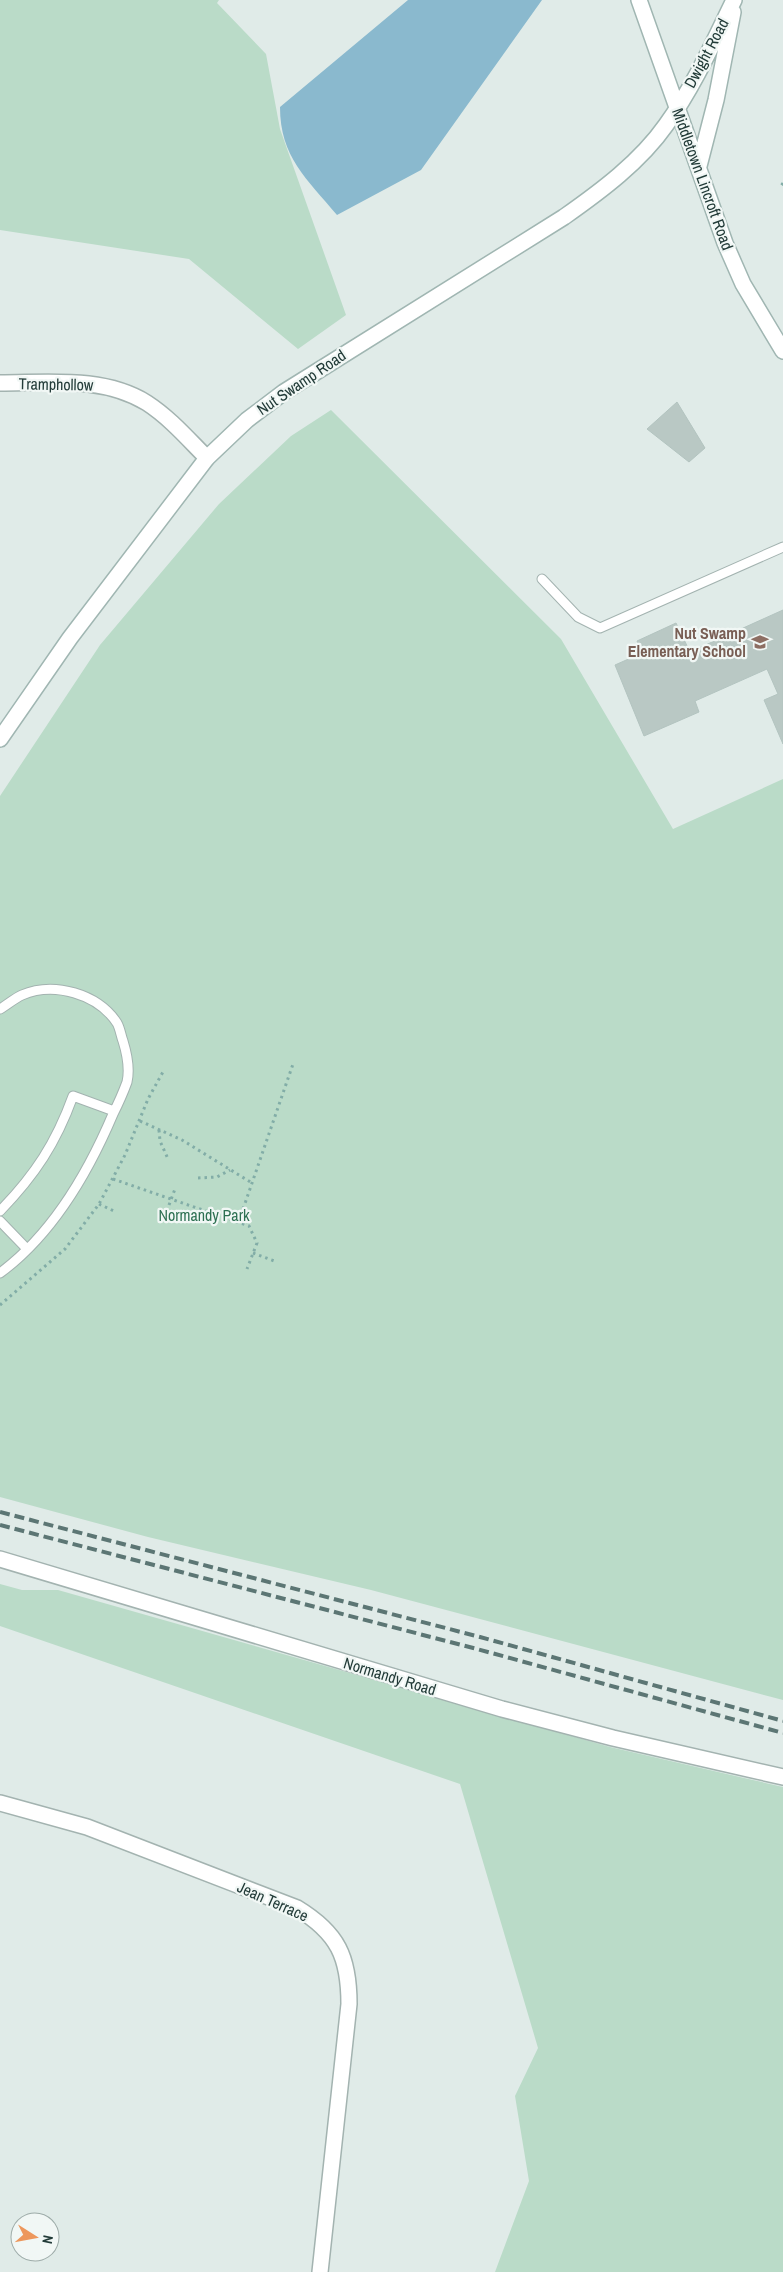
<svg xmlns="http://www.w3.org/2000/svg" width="783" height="2272" viewBox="0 0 783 2272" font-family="'Archivo Narrow',sans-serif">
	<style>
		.green { fill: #badbc8 }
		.water { fill: #8ab9ce }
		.building { fill: #b9c8c4; stroke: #b3c4c0 }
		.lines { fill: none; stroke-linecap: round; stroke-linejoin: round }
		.service-casing { stroke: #a3b3b0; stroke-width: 11 }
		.minor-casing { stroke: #a3b3b0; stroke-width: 18 }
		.secondary-casing { stroke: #a0b6b2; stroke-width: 18 }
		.path { stroke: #82ada7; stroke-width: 3; stroke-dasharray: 2.5 4; stroke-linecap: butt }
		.service { stroke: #fff; stroke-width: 9 }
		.minor { stroke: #fff; stroke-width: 15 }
		.secondary { stroke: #fff; stroke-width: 15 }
		.rail { stroke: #5c7674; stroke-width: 4; stroke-dasharray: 10 5; stroke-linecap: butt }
		.labels { text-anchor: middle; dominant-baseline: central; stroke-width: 4.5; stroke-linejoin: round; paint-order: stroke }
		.street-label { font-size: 16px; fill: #223b38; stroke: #f1f7f5 }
		.education-label { font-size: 16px; font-weight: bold; fill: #785e54; stroke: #f1f7f5; text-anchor: end }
		.park-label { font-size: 16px; fill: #2d7052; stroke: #f1f7f5 }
	</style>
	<rect width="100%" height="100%" fill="#e0ebe8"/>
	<path class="green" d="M0,0H219L217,3L266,54L280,129L346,315L298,349L189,259L0,230Z
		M331,410L561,639L673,829L783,779V1700L371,1590L148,1537L0,1497V796L100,645L219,504L291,436Z
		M0,1584L22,1590H58L610,1747L783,1787V2272H495L529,2181L515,2096L538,2048L460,1784L0,1626Z"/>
	<path class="water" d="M408,0H542L421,170L337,215C307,179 280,157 280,107Z"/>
	<path class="building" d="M677,402L705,448L689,462L647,429Z
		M783,610V744L764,700L778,694L767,669L695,701L699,712L644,736L615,665L642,653L637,641L676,623L690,652Z"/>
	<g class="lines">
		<g class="service-casing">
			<path id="service" d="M542,579L578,617L600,628L783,547
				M0,1009C7,1005 15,998 22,995C54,981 98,994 117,1023C120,1028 121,1036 123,1041C127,1054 130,1069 127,1082C123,1093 118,1104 113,1114C88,1173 53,1234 0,1273
				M0,1211C35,1175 56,1143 73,1096L114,1111
				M0,1221L27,1249"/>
		</g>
		<g class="minor-casing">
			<path id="minor" d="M0,383C49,383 104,376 147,403C170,418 188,439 207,458
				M0,1559L502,1709L613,1738L783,1777
				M0,1803L87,1827L297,1908C338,1933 349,1957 349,2004L320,2272"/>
		</g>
		<g class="secondary-casing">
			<path id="secondary" d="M639,0L725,243L743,284L783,351
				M699,166L716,100L733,12
				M0,739L70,638L207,458L247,420L284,392L564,217C601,191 640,162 666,125C693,88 714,41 734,0"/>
		</g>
		<path class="path" d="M783,183L781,186L783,187
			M140,1121L182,1140L252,1183
			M159,1130L160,1141L168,1159
			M198,1178L217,1177L230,1170
			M113,1179L249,1226L257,1243L247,1269
			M99,1204L114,1211
			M169,1205L175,1189
			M241,1215L293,1064
			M253,1253L277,1262
			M0,1305L65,1249L99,1204L125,1155L148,1099L164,1070"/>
		<use href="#service" class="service"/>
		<use href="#minor" class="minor"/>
		<use href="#secondary" class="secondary"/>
		<path class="rail" d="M0,1512L480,1637L783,1721
			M0,1525L477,1649L783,1733"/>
	</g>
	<defs>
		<g id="school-bare" transform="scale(1.35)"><path d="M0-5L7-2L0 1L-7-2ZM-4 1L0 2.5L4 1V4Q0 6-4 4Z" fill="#8d6e63" stroke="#f1f7f5" stroke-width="2.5" paint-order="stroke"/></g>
	</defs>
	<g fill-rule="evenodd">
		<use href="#school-bare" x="760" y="642"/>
	</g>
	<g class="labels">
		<g class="street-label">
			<text transform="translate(706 53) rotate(-62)">Dwight Road</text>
			<text transform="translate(703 179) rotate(70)">Middletown Lincroft Road</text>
			<text transform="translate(301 382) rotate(-34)">Nut Swamp Road</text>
			<text transform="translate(56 384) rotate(1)">Tramphollow</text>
			<text transform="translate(390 1676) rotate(17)">Normandy Road</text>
			<text transform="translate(273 1901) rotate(24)">Jean Terrace</text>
		</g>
		<g class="education-label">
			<text x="746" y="633">Nut Swamp<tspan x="746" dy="18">Elementary School</tspan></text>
		</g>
		<g class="park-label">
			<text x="204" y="1215">Normandy Park</text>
		</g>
	</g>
	<g transform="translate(35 2237) rotate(101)"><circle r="24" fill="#f1f7f5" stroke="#9eaca9"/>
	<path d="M0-4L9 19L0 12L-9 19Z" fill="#ed975c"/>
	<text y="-8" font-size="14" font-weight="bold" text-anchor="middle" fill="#223b38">N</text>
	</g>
</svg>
